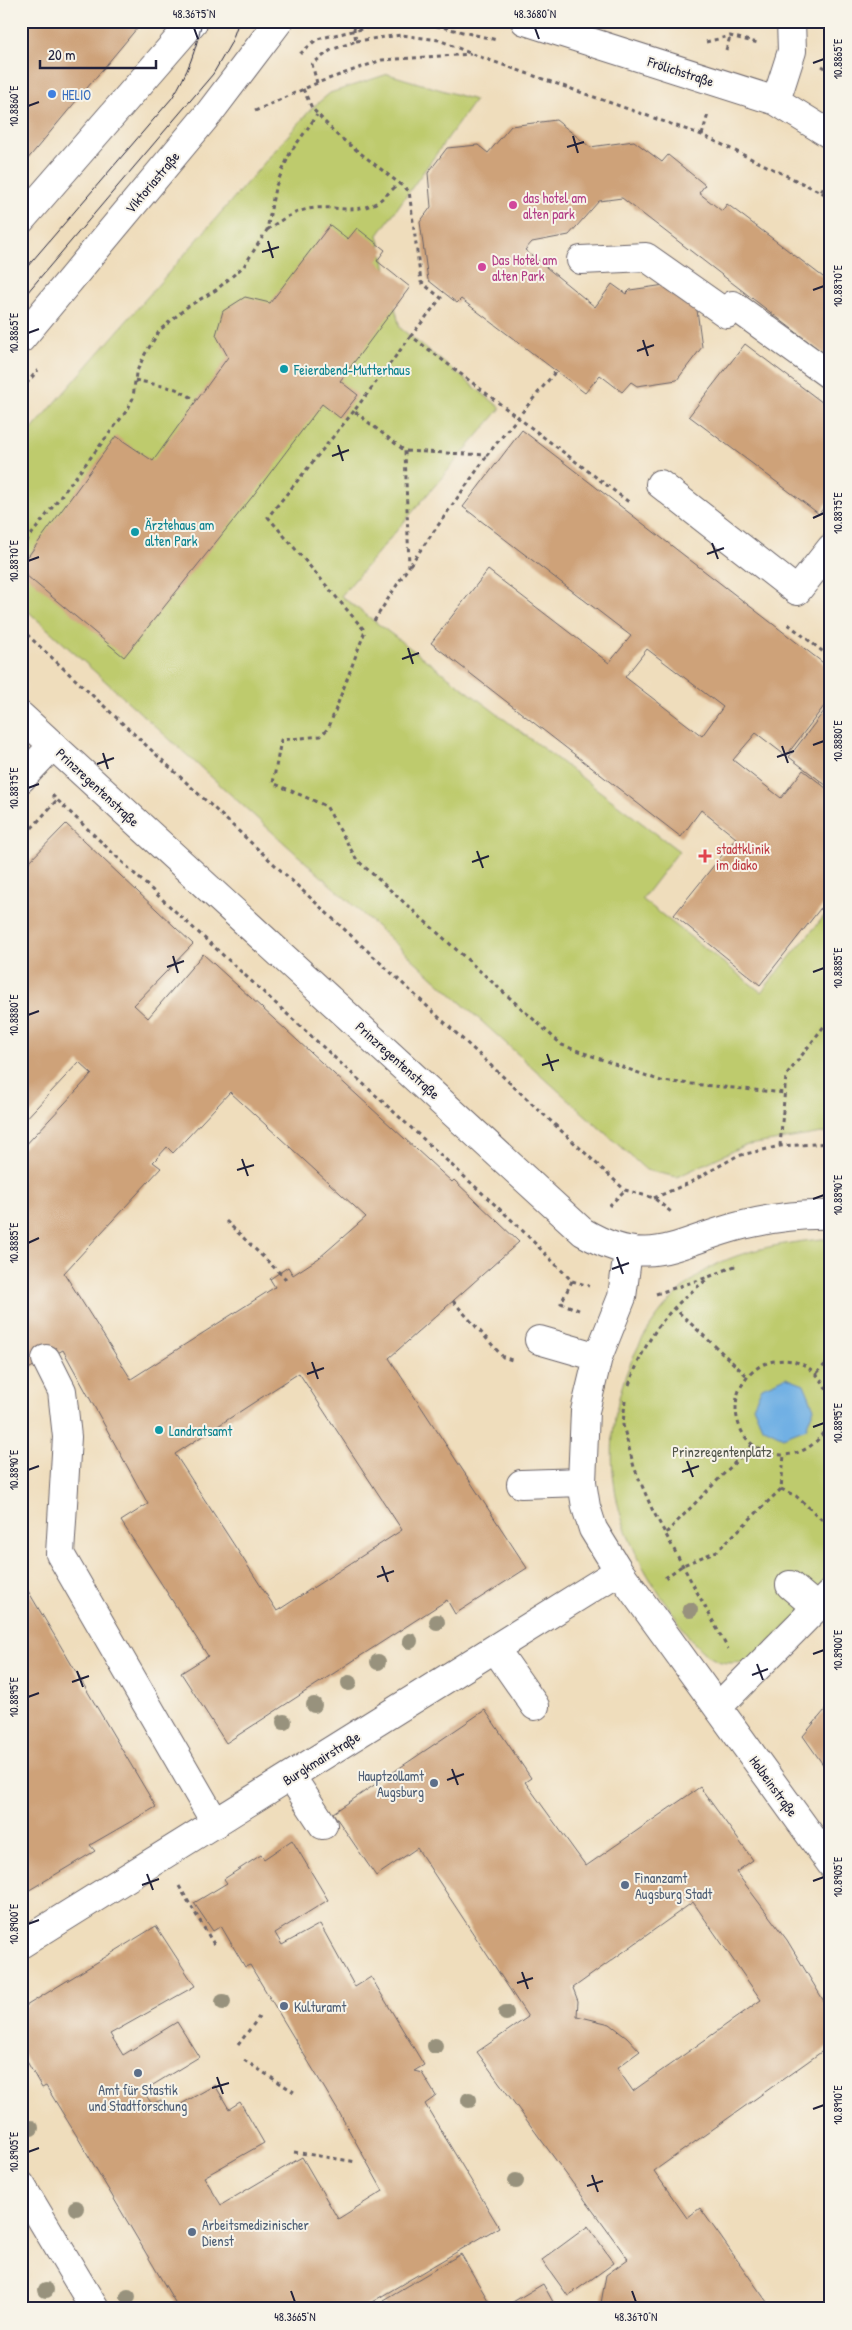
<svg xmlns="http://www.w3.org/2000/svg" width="852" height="2330" viewBox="0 0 852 2330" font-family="'Patrick Hand',sans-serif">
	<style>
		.green { fill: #becb6d; stroke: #707654 }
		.water { fill: #71b0e4; stroke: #4a6990 }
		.building { fill: #cea279; fill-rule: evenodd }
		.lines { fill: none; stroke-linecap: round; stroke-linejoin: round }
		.minor-casing { stroke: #6a6368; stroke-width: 30 }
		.path { stroke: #6a6368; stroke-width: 3; stroke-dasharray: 4 4; stroke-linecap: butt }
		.minor { stroke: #fff; stroke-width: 28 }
		.tram { stroke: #22223b; stroke-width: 1 }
		.tree { fill: #98927d }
		.ticks { fill: none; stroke: #22223b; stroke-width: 2 }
		.shop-dot { fill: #3f7fe0; stroke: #f7f3e8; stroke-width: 2 }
		.hotel-dot { fill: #d1479c; stroke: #f7f3e8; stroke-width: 2 }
		.culture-dot { fill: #0f9aa8; stroke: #f7f3e8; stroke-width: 2 }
		.health-dot { fill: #e0444e; stroke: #f7f3e8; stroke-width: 2 }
		.service-dot { fill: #5c6f8a; stroke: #f7f3e8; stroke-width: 2 }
		.labels { text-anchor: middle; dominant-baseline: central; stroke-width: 4; stroke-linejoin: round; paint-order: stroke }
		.street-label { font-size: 14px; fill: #22223b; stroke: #f7f3e8 }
		.shop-label { font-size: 14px; fill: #366cbe; stroke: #f7f3e8; text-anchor: start }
		.hotel-label { font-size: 14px; fill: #b23c85; stroke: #f7f3e8; text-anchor: start }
		.culture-label { font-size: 14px; fill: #0d838f; stroke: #f7f3e8; text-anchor: start }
		.health-label { font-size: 14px; fill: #be3a42; stroke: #f7f3e8; text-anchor: start }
		.park-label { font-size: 14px; fill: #51554a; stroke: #f7f3e8 }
		.service-label { font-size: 14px; fill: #4e5e75; stroke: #f7f3e8; text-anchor: start }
		.neatline { fill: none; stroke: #22223b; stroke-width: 2 }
		.ticks-label { font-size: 12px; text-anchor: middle; fill: #22223b }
	</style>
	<rect width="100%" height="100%" fill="#f7f3e8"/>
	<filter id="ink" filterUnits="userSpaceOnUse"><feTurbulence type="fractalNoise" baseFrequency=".02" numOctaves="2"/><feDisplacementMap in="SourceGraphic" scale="10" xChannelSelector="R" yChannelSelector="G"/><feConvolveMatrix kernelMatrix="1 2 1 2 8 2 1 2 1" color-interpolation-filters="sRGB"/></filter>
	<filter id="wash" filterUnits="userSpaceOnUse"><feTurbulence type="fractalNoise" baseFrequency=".0096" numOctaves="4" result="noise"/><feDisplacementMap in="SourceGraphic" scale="20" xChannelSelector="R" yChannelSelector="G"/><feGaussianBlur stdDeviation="1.12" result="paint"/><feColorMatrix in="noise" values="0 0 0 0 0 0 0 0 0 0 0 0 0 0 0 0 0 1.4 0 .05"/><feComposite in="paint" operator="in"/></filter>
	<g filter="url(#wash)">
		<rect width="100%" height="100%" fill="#efddbc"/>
		<path class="green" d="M388,74L475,100L378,235L400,328L501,408L341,596L679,851L642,899L761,992L831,908V1135L822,1133L743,1146L677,1177L646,1170L21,605V442L312,108L330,93Z
			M822,1239L831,1240V1585L748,1662C740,1662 729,1664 721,1662C696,1654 682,1626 668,1606C649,1580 632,1550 622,1519C595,1432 625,1329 699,1275C732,1251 783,1243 822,1239Z"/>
		<path class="water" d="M786,1377L804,1384L814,1408L806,1428L783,1437L762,1427L753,1406L762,1387Z"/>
		<g id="blocks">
			<path class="building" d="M21,21H143L21,167Z
				M556,120L590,147L634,141L662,162L668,155L705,185L699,193L722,211L727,204L831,283V359L622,198L599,201L569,235L532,242L525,250L595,307L612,284L626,294L630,290L665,285L697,310L702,347L677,380L637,386L631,382L622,392L600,375L585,393L461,299L457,303L428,280L420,222L431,207L428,173L447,148L478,145L488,153L511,126Z
				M330,225L348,239L357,228L385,250L377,261L410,287L340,381L358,395L340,418L322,404L252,497L124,657L21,571V566L116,436L153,461L228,357L216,335L223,311L245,297L270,303Z
				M745,344L831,409V498L819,514L689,416Z
				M522,430L831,669V697L786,756L756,733L733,760L781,798L803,770L831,792V895L760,985L674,915L736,838L701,810L681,837L431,643L488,570L609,663L631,636L463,507ZM647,649L723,707L702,736L625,677Z
				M831,702V789L789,757Z
				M66,824L193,944L134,1005L148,1018L203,954L452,1182L454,1180L519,1242L389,1358L527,1568L455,1614L447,1600L226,1743L181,1673L208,1656L121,1521L148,1504L63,1350L21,1373V1150L92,1074L79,1062L21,1124V870ZM230,1092L366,1217L319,1258L293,1275L288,1267L270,1279L275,1287L131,1379L64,1273L161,1168L153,1162L157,1158L167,1147L173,1153ZM299,1373L402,1530L277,1611L175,1454Z
				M21,1579L156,1807L90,1845L95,1851L21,1895Z
				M831,1703V1776L803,1736Z
				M485,1710L531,1778L525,1782L586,1866L700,1787L753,1860L736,1872L787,1940L831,2013V2045L654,2171L687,2218L700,2208L772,2309H600L606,2275L628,2259L477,2052L528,2017L417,1848L376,1876L333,1813ZM693,1902L761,2000L633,2091L617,2068L640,2051L627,2037L610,2024L577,2016L578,2001L573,1988Z
				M292,1840L328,1900L275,1933L282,1945L320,1924L355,1987L371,1977L424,2065L414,2071L422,2073L436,2096L425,2104L499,2227L360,2309H179L78,2138L46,2086L42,2088L21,2051V2009L156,1926L195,1986L110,2034L123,2055L177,2022L199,2057L143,2091L152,2104L161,2100L167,2112L215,2085L229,2109L240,2102L264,2143L204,2177L221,2205L302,2157L338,2219L383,2191L340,2114L250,1965L245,1967L221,1926L213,1931L194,1903L227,1883L224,1879L261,1855L264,1859Z
				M588,2226L614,2263L568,2296L542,2260Z
				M461,2254L492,2307L489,2309H388L383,2300Z
				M543,2284L557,2309H501Z"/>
		</g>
	</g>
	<g filter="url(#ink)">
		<use href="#blocks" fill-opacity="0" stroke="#6a6368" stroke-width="1"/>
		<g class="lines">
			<g class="minor-casing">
				<path id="minor" d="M525,21L776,101L831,135
					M776,101L792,51L791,21
					M21,220L194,21
					M581,260L646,257L727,314L733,305L831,376
					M21,339L210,112L279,21
					M660,484L797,591L831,548
					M21,716L583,1232C651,1272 677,1241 743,1225C772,1218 801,1214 831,1215
					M21,779L53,745
					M628,1251L622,1297L598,1357L585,1411L582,1482L586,1507L593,1529L619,1571L831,1864
					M539,1340L598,1357
					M46,1359L62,1391L67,1437L60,1554L216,1824
					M521,1484L582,1482
					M790,1585L817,1608
					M496,1650L535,1706
					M718,1707L831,1593
					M291,1776L323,1825
					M21,1944L619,1571
					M21,2185L95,2309"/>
			</g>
			<path class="path" d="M356,41L401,35L439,40L472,54L702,135L831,197
				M706,42L730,36L758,43
				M726,50L730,37
				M300,54L317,39L388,23H424L497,40
				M822,66L831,71
				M317,83L312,64L331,50L356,41L354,29L357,21
				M303,89L312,108L337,135L409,191L421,282L441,298L411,336L630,503
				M255,111L317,83L382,60L471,54
				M702,135L708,114
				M821,191L831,176
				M267,230C282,219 296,210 315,208C337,206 353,214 376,203C384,198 392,189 400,183
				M411,336L354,411L405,451L487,455L556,371
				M135,380L176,389L196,400
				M21,390L38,370
				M354,411L268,517L365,631L329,727L321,736L281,740L273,783L326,806L357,860L562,1045L661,1081L785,1093
				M21,548L128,409L133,398L136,373L145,354L160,330L187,307L216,290L244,266L267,230L275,188L290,153L317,115
				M410,565L487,456
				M374,621L409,566L405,451
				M788,624L831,658
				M21,629L625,1190L654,1198L671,1212
				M52,795L139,878L517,1225L572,1281L589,1286
				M21,840L57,800
				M780,1146L786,1076L831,1017
				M654,1198L689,1183L737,1156L780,1146L831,1143
				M609,1206L625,1190
				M226,1221L286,1279
				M572,1281L561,1303L581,1311
				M656,1294L711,1276L737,1265
				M453,1301L503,1357L512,1360
				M673,1307L747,1376
				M817,1373L831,1358
				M629,1385C648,1334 666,1310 709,1278
				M625,1400L623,1425L634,1467L652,1509L728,1649
				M831,1405C827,1377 804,1356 775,1361C760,1363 749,1373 742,1385C737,1392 736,1402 736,1410C740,1469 821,1470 831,1412
				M781,1489L796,1496L831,1528
				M666,1533L753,1444
				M665,1578L683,1565L717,1551L781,1489L784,1455
				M179,1886L215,1946
				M238,2045L259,2017
				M244,2060L294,2092
				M294,2152L357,2162"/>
			<use href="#minor" class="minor"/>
			<path class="tram" d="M21,274L172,98C188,73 196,50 202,21
				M21,300L213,74L231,43L239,21"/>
		</g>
		<g class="tree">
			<circle cx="690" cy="1610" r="8"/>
			<circle cx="437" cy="1622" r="8"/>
			<circle cx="410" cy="1641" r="8"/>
			<circle cx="378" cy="1662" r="8"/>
			<circle cx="349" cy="1683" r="8"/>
			<circle cx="314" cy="1705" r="8"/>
			<circle cx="284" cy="1722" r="8"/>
			<circle cx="223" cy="2002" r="8"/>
			<circle cx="506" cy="2013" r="8"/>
			<circle cx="435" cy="2046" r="8"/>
			<circle cx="469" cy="2100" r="8"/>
			<circle cx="31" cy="2128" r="8"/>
			<circle cx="516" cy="2181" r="8"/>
			<circle cx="76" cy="2208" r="8"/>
			<circle cx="46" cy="2290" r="8"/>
			<circle cx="128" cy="2297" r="8"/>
		</g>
	</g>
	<path class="ticks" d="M194,28L198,39M535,28L539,39M813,63L824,59M28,106L39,102M573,136L578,153M567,147L584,142M268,241L273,258M262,252L279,247M813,290L824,286M28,333L39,329M643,340L648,356M637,351L654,345M338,445L343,461M332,456L349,450M813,518L824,513M712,543L718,559M707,554L724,548M28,561L39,557M408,648L413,664M402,659L419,653M813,745L824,741M782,746L788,763M103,753L108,769M777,757L794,751M97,764L114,758M28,788L39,784M477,851L483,868M472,862L489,856M173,956L178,973M167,967L184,961M813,972L824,968M28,1015L39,1011M547,1054L553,1071M542,1065L559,1060M242,1159L248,1176M237,1170L254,1165M813,1199L824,1195M28,1243L39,1238M617,1257L623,1274M612,1269L629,1263M312,1362L318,1379M307,1374L324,1368M813,1427L824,1423M687,1461L693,1477M28,1470L39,1466M682,1472L699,1466M382,1566L388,1582M377,1577L394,1571M813,1654L824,1650M757,1664L763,1680M77,1671L83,1687M752,1675L768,1669M72,1682L89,1676M28,1697L39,1693M452,1769L458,1785M447,1780L464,1774M147,1874L153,1890M813,1881L824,1877M142,1885L159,1879M28,1924L39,1920M522,1972L528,1989M517,1983L533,1978M217,2077L223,2094M212,2088L229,2083M813,2109L824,2105M28,2152L39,2148M592,2175L598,2192M587,2186L603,2181M291,2291L295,2302M632,2291L636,2302"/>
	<circle class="shop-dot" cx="52" cy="94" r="5"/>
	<g class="hotel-dot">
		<circle cx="513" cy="205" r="5"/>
		<circle cx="482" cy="267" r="5"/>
	</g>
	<g class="culture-dot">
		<circle cx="284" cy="369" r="5"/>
		<circle cx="135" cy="532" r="5"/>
		<circle cx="159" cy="1430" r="5"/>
	</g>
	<path class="health-dot" d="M702.5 848.5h5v5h5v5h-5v5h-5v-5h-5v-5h5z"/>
	<g class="service-dot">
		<circle cx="434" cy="1783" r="5"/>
		<circle cx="625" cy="1885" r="5"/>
		<circle cx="284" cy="2006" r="5"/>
		<circle cx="138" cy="2073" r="5"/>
		<circle cx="192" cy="2232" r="5"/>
	</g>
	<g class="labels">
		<g class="street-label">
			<text transform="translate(681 71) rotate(18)">Frölichstraße</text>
			<text transform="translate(152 182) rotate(-50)">Viktoriastraße</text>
			<text transform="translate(98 787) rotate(43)">Prinzregentenstraße</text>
			<text transform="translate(398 1060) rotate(42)">Prinzregentenstraße</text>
			<text transform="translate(321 1758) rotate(-32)">Burgkmairstraße</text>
			<text transform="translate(774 1786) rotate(54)">Holbeinstraße</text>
		</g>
		<g class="shop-label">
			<text x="62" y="94">HELIO</text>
		</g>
		<g class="hotel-label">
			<text x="523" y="197">das hotel am<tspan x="523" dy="16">alten park</tspan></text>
			<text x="492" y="259">Das Hotel am<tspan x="492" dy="16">alten Park</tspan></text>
		</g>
		<g class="culture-label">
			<text x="294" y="369">Feierabend-Mutterhaus</text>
			<text x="145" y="524">Ärztehaus am<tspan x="145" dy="16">alten Park</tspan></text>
			<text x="169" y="1430">Landratsamt</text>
		</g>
		<g class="health-label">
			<text x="716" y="848">stadtklinik<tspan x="716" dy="16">im diako</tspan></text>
		</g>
		<g class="park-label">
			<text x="722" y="1451">Prinzregentenplatz</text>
		</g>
		<g class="service-label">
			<text x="424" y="1775" text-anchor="end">Hauptzollamt<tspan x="424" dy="16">Augsburg</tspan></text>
			<text x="635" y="1877">Finanzamt<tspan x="635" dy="16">Augsburg Stadt</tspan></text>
			<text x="294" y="2006">Kulturamt</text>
			<text x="138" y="2089" text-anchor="middle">Amt für Stastik<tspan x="138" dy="16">und Stadtforschung</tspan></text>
			<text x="202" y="2224">Arbeitsmedizinischer<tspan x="202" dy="16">Dienst</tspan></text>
		</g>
	</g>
	<rect width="852" height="2330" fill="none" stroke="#f7f3e8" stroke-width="55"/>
	<path d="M40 60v8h116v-8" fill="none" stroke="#22223b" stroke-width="2.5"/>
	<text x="48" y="60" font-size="15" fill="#22223b" stroke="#f7f3e8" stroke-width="4" paint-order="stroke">20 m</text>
	<rect x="28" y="28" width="796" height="2274" class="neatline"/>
	<g class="ticks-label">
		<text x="194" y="18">48.3675°N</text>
		<text x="535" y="18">48.3680°N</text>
		<text transform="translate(838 59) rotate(-90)" y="4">10.8865°E</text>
		<text transform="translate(14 106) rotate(-90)" y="4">10.8860°E</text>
		<text transform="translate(838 286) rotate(-90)" y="4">10.8870°E</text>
		<text transform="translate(14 333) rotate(-90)" y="4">10.8865°E</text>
		<text transform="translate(838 513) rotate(-90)" y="4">10.8875°E</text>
		<text transform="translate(14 561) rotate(-90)" y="4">10.8870°E</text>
		<text transform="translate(838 741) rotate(-90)" y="4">10.8880°E</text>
		<text transform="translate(14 788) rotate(-90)" y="4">10.8875°E</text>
		<text transform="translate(838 968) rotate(-90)" y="4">10.8885°E</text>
		<text transform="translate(14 1015) rotate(-90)" y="4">10.8880°E</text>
		<text transform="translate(838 1195) rotate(-90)" y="4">10.8890°E</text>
		<text transform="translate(14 1243) rotate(-90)" y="4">10.8885°E</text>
		<text transform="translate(838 1423) rotate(-90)" y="4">10.8895°E</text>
		<text transform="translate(14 1470) rotate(-90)" y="4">10.8890°E</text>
		<text transform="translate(838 1650) rotate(-90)" y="4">10.8900°E</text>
		<text transform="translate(14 1697) rotate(-90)" y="4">10.8895°E</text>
		<text transform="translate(838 1877) rotate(-90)" y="4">10.8905°E</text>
		<text transform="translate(14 1924) rotate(-90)" y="4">10.8900°E</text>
		<text transform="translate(838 2105) rotate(-90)" y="4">10.8910°E</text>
		<text transform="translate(14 2152) rotate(-90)" y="4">10.8905°E</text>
		<text x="295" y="2321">48.3665°N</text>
		<text x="636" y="2321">48.3670°N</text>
	</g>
</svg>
